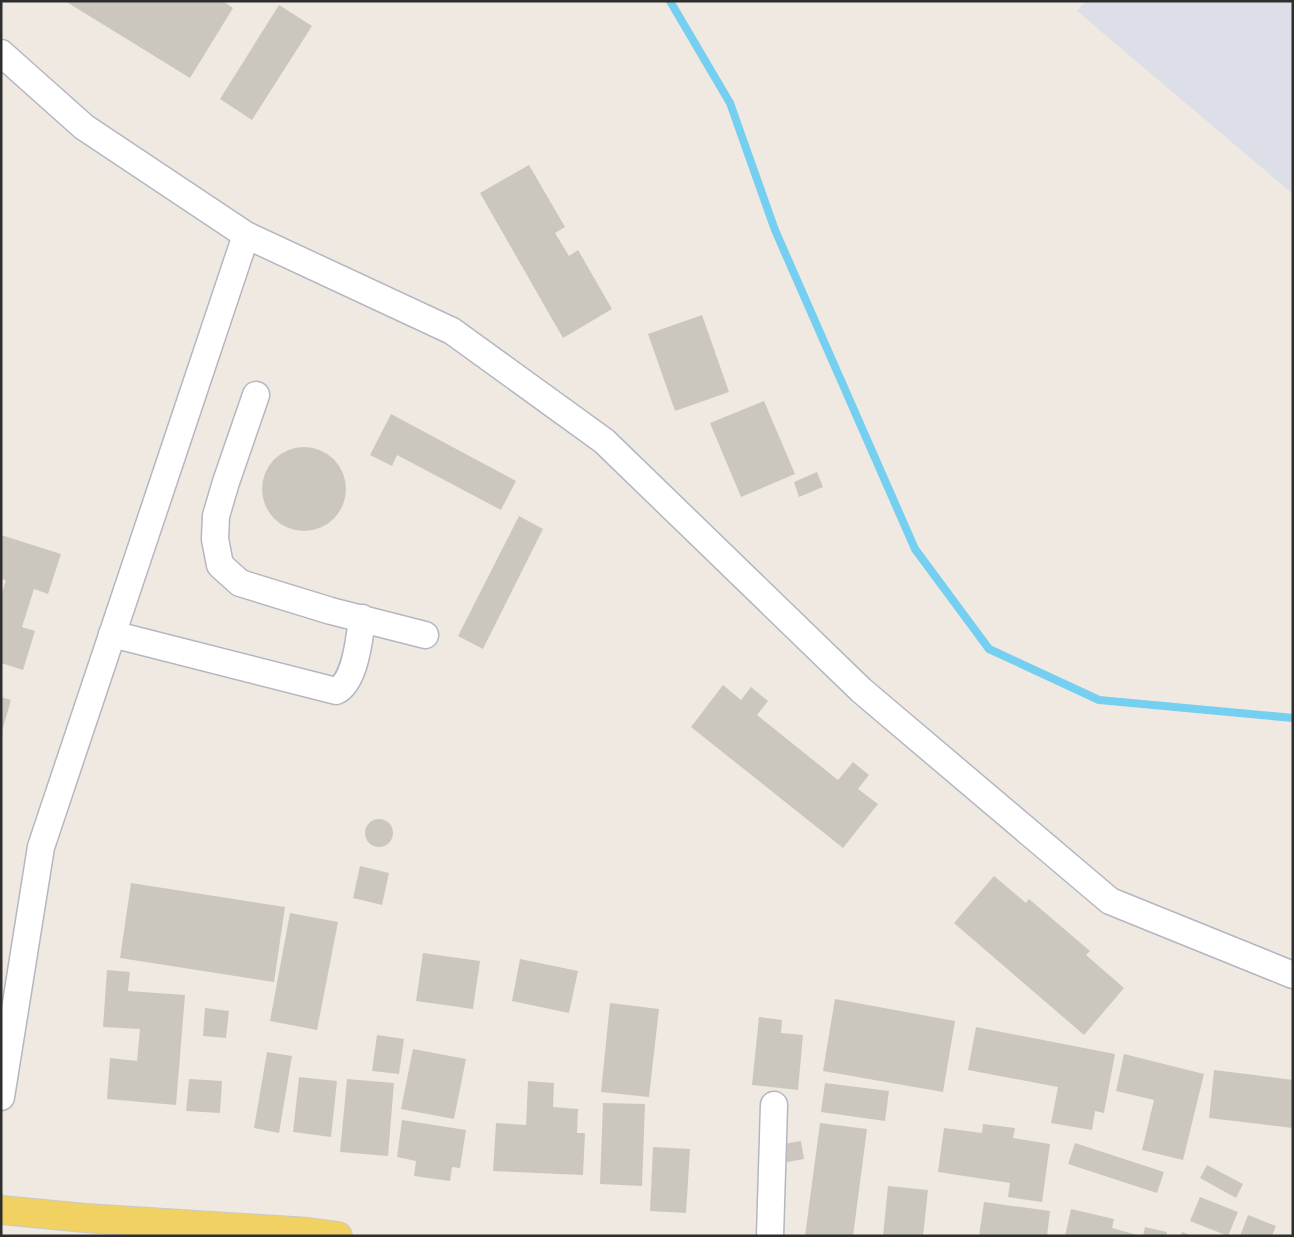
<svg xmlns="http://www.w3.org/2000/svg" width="1294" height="1237" viewBox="0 0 1294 1237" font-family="Mulish,sans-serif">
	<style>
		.airport { fill: #dcdee8 }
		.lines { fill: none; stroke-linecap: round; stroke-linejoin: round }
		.stream { stroke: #75cff0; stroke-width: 8 }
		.building { fill: #cbc7bf }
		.minor-casing { stroke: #b4b7c1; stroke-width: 29 }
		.major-casing { stroke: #c9c9c9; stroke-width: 30 }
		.minor { stroke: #fff; stroke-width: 26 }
		.major { stroke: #f2d163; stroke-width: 28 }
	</style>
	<rect width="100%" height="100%" fill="#efe9e1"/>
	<path class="airport" d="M1086,1H1293V194L1077,11Z"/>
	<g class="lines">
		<path class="stream" d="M670,1L730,103L775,230L915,549L989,649L1099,700L1293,718"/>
	</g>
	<path class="building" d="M65,1H223L233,8L190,78Z
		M279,5L312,26L252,120L220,99Z
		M529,165L565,227L555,233L569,256L578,250L612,309L563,338L480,193Z
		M702,315L729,392L675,411L648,334Z
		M764,401L795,474L741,497L710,423Z
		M391,414L516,481L501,510L397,455L392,466L370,455Z
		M262 489a42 42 0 1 1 84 0a42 42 0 1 1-84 0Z
		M817,472L823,487L799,497L794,482Z
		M519,516L543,529L483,649L458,636Z
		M1,535L61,554L48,594L34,589L22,627L35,631L23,670L1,663V596L6,580L1,579Z
		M723,685L741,700L751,687L768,701L757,715L838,780L853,762L869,775L858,789L878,804L843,848L691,727Z
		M1,697L11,700L2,731H1Z
		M365 833a14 14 0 1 1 28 0a14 14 0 1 1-28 0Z
		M360,866L389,873L382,905L353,898Z
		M994,876L1026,903L1029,899L1090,951L1086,955L1124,988L1084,1035L954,923Z
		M131,883L285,907L274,982L120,958Z
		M290,913L338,922L317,1030L270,1021Z
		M423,953L480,961L473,1009L416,1001Z
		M520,959L578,971L569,1013L512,1001Z
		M107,970L130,972L128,991L185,995L176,1105L107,1099L110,1058L137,1061L140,1029L103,1027Z
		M835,999L955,1021L943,1092L823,1071Z
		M610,1003L659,1009L649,1097L601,1092Z
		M205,1008L229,1011L226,1038L203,1036Z
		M759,1017L782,1020L781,1033L803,1035L798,1090L752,1085Z
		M976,1027L1115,1054L1104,1113L1095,1111L1092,1130L1051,1123L1058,1087L968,1070Z
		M377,1035L404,1039L399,1074L372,1071Z
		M413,1049L466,1059L454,1119L401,1109Z
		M267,1052L292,1056L279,1133L254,1128Z
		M1124,1054L1204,1074L1183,1160L1142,1150L1154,1100L1116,1091Z
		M1214,1070L1293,1080V1128L1209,1118Z
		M299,1077L337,1081L331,1137L293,1132Z
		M189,1079L222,1081L220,1113L186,1111Z
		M347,1079L394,1083L388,1156L340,1152Z
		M528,1081L554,1083L553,1107L578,1109L577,1133H585L583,1175L493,1171L496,1123L526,1125Z
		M825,1083L889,1091L885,1121L821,1112Z
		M603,1103L645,1104L642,1186L600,1184Z
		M402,1120L466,1130L460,1168L452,1167L450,1181L414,1176L416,1161L397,1157Z
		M820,1123L867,1129L853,1236H805Z
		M983,1124L1015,1128L1013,1138L1050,1144L1042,1202L1008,1197L1010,1183L938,1172L944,1128L982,1133Z
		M801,1141L804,1159L782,1163L778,1145Z
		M1075,1143L1164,1172L1157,1193L1068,1164Z
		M653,1147L690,1149L686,1213L650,1211Z
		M1207,1165L1243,1184L1236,1198L1200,1178Z
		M888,1186L928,1190L923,1236H883Z
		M1200,1197L1238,1212L1228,1236L1190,1221Z
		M984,1202L1050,1211L1047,1236H979Z
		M1071,1209L1114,1219L1112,1228L1141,1236H1065Z
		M1248,1215L1276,1226L1272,1236H1240Z
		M1145,1227L1167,1232L1166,1236H1143Z
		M1182,1232L1193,1236H1181Z"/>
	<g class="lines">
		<g class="minor-casing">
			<path id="minor" d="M1,53L84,127L246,235L452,331L604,441L861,690L1110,901L1293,975
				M256,395L226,482L216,516L215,539L220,565L240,583L331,611L425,635
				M112,634L336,691C355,683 360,636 362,618
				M1,1097L41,847L246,235
				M770,1236L774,1105"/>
		</g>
		<g class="major-casing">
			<path id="major" d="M1,1210L85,1218L308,1232L338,1236"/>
		</g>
		<use href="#minor" class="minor"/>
		<use href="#major" class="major"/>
	</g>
	<rect width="1294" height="1237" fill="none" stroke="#2e2e2e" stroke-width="5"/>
</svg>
